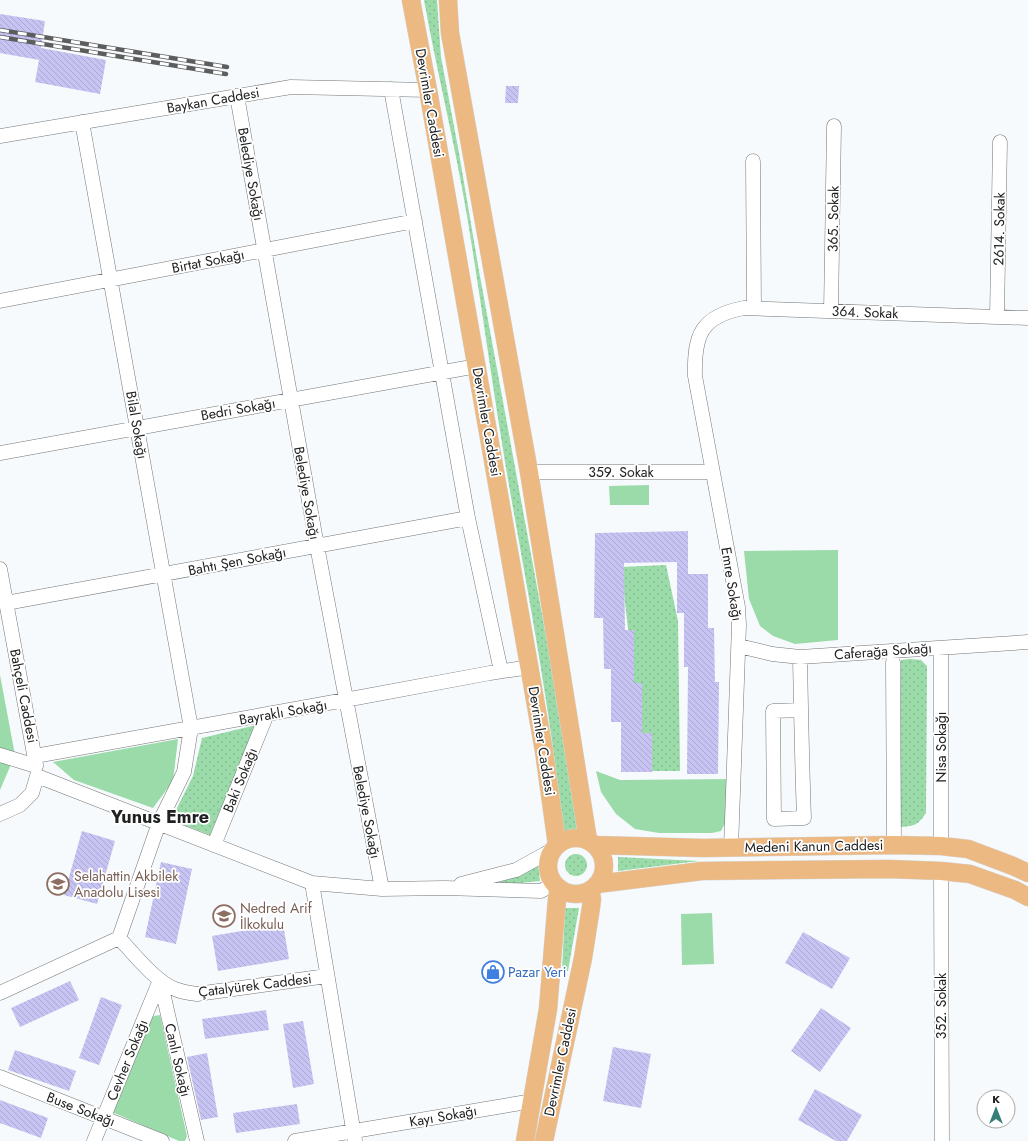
<svg xmlns="http://www.w3.org/2000/svg" width="1028" height="1141" viewBox="0 0 1028 1141" font-family="Jost,sans-serif">
	<style>
		.grass { fill: url(#grass-dots) }
		.park { fill: #9adba9 }
		.building { fill: url(#building-back-hatch) }
		.lines { fill: none; stroke-linecap: round; stroke-linejoin: round }
		.minor-casing { stroke: #737577; stroke-width: 15 }
		.major-casing { stroke: #d7d7d7; stroke-width: 19 }
		.minor { stroke: #fff; stroke-width: 14 }
		.major { stroke: #ecb982; stroke-width: 18 }
		.rail-casing { stroke: #5b5d5e; stroke-width: 4.5 }
		.rail { stroke: #fff; stroke-width: 3; stroke-dasharray: 9; stroke-linecap: butt }
		.labels { text-anchor: middle; dominant-baseline: central; stroke-width: 3.5; stroke-linejoin: round; paint-order: stroke }
		.street-label { font-size: 14px; fill: #202122; stroke: #fff }
		.education-label { font-size: 14px; fill: #785e54; stroke: #fff; text-anchor: start }
		.shop-label { font-size: 14px; fill: #366cbe; stroke: #fff; text-anchor: start }
		.district-label { font-size: 18px; font-weight: bold; fill: #202122; stroke: #fff }
	</style>
	<defs>
		<pattern id="grass-dots" width="8" height="8" patternUnits="userSpaceOnUse"><rect width="8" height="8" fill="#9adba9"/><path d="M2 2h.1M6 6h.1" fill="none" stroke="#84bc91" stroke-width="1.8" stroke-linecap="round"/></pattern>
		<pattern id="building-back-hatch" width="6" height="6" patternUnits="userSpaceOnUse"><rect width="6" height="6" fill="#c7c4f3"/><path d="M-1 5l2 2M0 0l6 6M5-1l2 2" fill="none" stroke="#aba8d0"/></pattern>
	</defs>
	<rect width="100%" height="100%" fill="#f7fafc"/>
	<path class="grass" d="M424,0H437L441,57L459,153L479,271L555,685L578,829L563,832C551,710 527,589 506,468C492,384 481,300 467,216C455,144 437,72 424,0Z
		M666,565L678,621L680,771H644L621,567Z
		M910,659L921,660L927,666L926,813C918,825 915,826 901,827V660Z
		M256,725L210,835L171,820L193,776L202,738Z
		M565 865a11 11 0 1 1 22 0a11 11 0 1 1-22 0Z
		M618,857L699,861L618,871Z
		M538,862L540,881L500,885V882L523,874Z
		M565,908H579L568,971H562Z"/>
	<path class="park" d="M649,485V505H610L609,486Z
		M838,550V640L795,644L773,636L760,626L749,599L744,551Z
		M0,675L15,755L0,790Z
		M178,739L173,781L153,808L74,780L53,762Z
		M596,771L620,780L731,779L726,821L721,831L712,833H659L635,829L616,814L601,792Z
		M712,913L714,964L682,965L681,914Z
		M160,1015L187,1136L185,1141H179L112,1112L148,1017Z"/>
	<path class="building" d="M0,14L45,21L41,48L106,60L100,94L35,82L39,60L0,53Z
		M506,86H519L518,103H505Z
		M688,531V574H708V628H714L715,682H719L718,774H687L688,667H684V613H677V562L624,563L625,630H634V683H642V733H652V772H621V722H611V669H604L603,618H594L595,533Z
		M82,831L115,841L97,904L64,895Z
		M161,862L192,869L176,944L145,937Z
		M283,924L289,959L218,971L212,936Z
		M803,932L850,958L832,989L785,963Z
		M70,981L79,1000L20,1027L11,1008Z
		M101,997L122,1005L99,1065L79,1058Z
		M821,1008L851,1028L820,1072L791,1051Z
		M266,1010L269,1030L205,1039L202,1019Z
		M303,1021L314,1084L293,1088L283,1024Z
		M613,1047L651,1054L641,1108L603,1101Z
		M15,1050L76,1071L69,1091L8,1070Z
		M207,1053L218,1117L201,1120L187,1057Z
		M815,1089L862,1115L847,1141H836L798,1120Z
		M0,1100L48,1118L41,1138L0,1123Z
		M297,1104L300,1124L236,1133L233,1113Z"/>
	<g class="lines">
		<g class="minor-casing">
			<path id="minor" d="M391,89L468,518L501,671
				M237,96L317,546L382,889
				M82,122L191,728L184,772L159,823L119,938
				M0,136L291,87L428,90
				M753,161L754,308
				M0,301L415,221
				M831,311L834,126
				M997,317L1000,142
				M0,453L477,366
				M529,472H713
				M0,569L36,765
				M6,603L468,518
				M739,646L772,654L800,657L1028,642
				M941,648V846
				M800,657C801,711 802,764 804,818L774,819L773,711L801,710
				M893,662L894,845
				M0,755L36,766
				M35,756L345,700L490,673L530,667
				M0,814L20,805L32,793L37,776L312,883L382,889L444,888L541,891L555,883
				M214,845L267,714
				M731,848L739,625L738,607L695,376C694,335 701,316 744,308L1028,318
				M941,871L942,1141
				M312,883L355,1141
				M461,884L516,870L545,854L552,851
				M160,980L197,1141
				M0,993L119,938C133,953 156,982 175,989C182,992 189,993 197,994L327,976
				M0,1077L162,1141
				M94,1141L160,980
				M295,1141L533,1101"/>
		</g>
		<g class="major-casing">
			<path id="major" d="M411,0L428,90L544,751L557,845
				M448,0L450,33L529,472L588,840
				M548 866a28 28 0 1 1 56 0a28 28 0 1 1-56 0Z
				M595,845L703,848L894,845L941,846L968,849L1013,866L1028,873
				M597,884L702,871L889,869L941,871L970,874L1015,890L1028,897
				M525,1141L548,1009L558,887
				M544,1141L583,958L591,907L592,899L590,890"/>
		</g>
		<use href="#minor" class="minor"/>
		<use href="#major" class="major"/>
		<g class="rail-casing">
			<path id="rail" d="M0,30L227,67
				M0,37L226,74"/>
		</g>
		<use href="#rail" class="rail"/>
	</g>
	<defs>
		<g id="school-ring" transform="scale(1.15)"><circle r="9.5" fill="#fff" stroke="#8d6e63" stroke-width="1.5"/><path d="M0-5L7-2L0 1L-7-2ZM-4 1L0 2.5L4 1V4Q0 6-4 4Z" fill="#8d6e63"/></g>
		<g id="shop-ring" transform="scale(1.15)"><circle r="9.5" fill="#fff" stroke="#3f7fe0" stroke-width="1.5"/><path d="M-5-2.5h2.3a2.7 3.5 0 0 1 5.4 0H5L5.5 6h-11ZM-1.5-2.5h3a1.5 2.3 0 0 0-3 0Z" fill="#3f7fe0"/></g>
	</defs>
	<g fill-rule="evenodd">
		<use href="#school-ring" x="58" y="884"/>
		<use href="#school-ring" x="224" y="916"/>
		<use href="#shop-ring" x="493" y="972"/>
	</g>
	<g class="labels">
		<g class="street-label">
			<text transform="translate(213 100) rotate(-10)">Baykan Caddesi</text>
			<text transform="translate(430 103) rotate(80)">Devrimler Caddesi</text>
			<text transform="translate(251 174) rotate(80)">Belediye Sokağı</text>
			<text transform="translate(833 219) rotate(-89)">365. Sokak</text>
			<text transform="translate(999 229) rotate(-89)">2614. Sokak</text>
			<text transform="translate(208 261) rotate(-11)">Birtat Sokağı</text>
			<text transform="translate(865 312) rotate(2)">364. Sokak</text>
			<text transform="translate(238 409) rotate(-10)">Bedri Sokağı</text>
			<text transform="translate(487 422) rotate(80)">Devrimler Caddesi</text>
			<text transform="translate(137 425) rotate(80)">Bilal Sokağı</text>
			<text x="621" y="472">359. Sokak</text>
			<text transform="translate(307 493) rotate(80)">Belediye Sokağı</text>
			<text transform="translate(237 561) rotate(-11)">Bahtı Şen Sokağı</text>
			<text transform="translate(732 584) rotate(81)">Emre Sokağı</text>
			<text transform="translate(883 651) rotate(-4)">Caferağa Sokağı</text>
			<text transform="translate(24 696) rotate(79)">Bahçeli Caddesi</text>
			<text transform="translate(283 712) rotate(-10)">Bayraklı Sokağı</text>
			<text transform="translate(542 741) rotate(81)">Devrimler Caddesi</text>
			<text transform="translate(941 747) rotate(-90)">Nisa Sokağı</text>
			<text transform="translate(240 780) rotate(-68)">Baki Sokağı</text>
			<text transform="translate(367 812) rotate(79)">Belediye Sokağı</text>
			<text transform="translate(814 846) rotate(-1)">Medeni Kanun Caddesi</text>
			<text transform="translate(255 985) rotate(-7)">Çatalyürek Caddesi</text>
			<text transform="translate(941 1006) rotate(-90)">352. Sokak</text>
			<text transform="translate(127 1060) rotate(-68)">Cevher Sokağı</text>
			<text transform="translate(178 1060) rotate(77)">Canlı Sokağı</text>
			<text transform="translate(560 1062) rotate(-78)">Devrimler Caddesi</text>
			<text transform="translate(81 1109) rotate(21)">Buse Sokağı</text>
			<text transform="translate(443 1116) rotate(-10)">Kayı Sokağı</text>
		</g>
		<g class="education-label">
			<text x="74" y="876">Selahattin Akbilek<tspan x="74" dy="16">Anadolu Lisesi</tspan></text>
			<text x="240" y="908">Nedred Arif<tspan x="240" dy="16">İlkokulu</tspan></text>
		</g>
		<g class="shop-label">
			<text x="508" y="972">Pazar Yeri</text>
		</g>
		<g class="district-label">
			<text x="160" y="817">Yunus Emre</text>
		</g>
	</g>
	<g transform="translate(996 1109)"><circle r="19" fill="#ffffff" stroke="#a6a6a7"/>
	<path d="M0-3L7 15L0 10L-7 15Z" fill="#377e77"/>
	<text y="-6" font-size="11" font-weight="bold" text-anchor="middle" fill="#202122">K</text>
	</g>
</svg>
